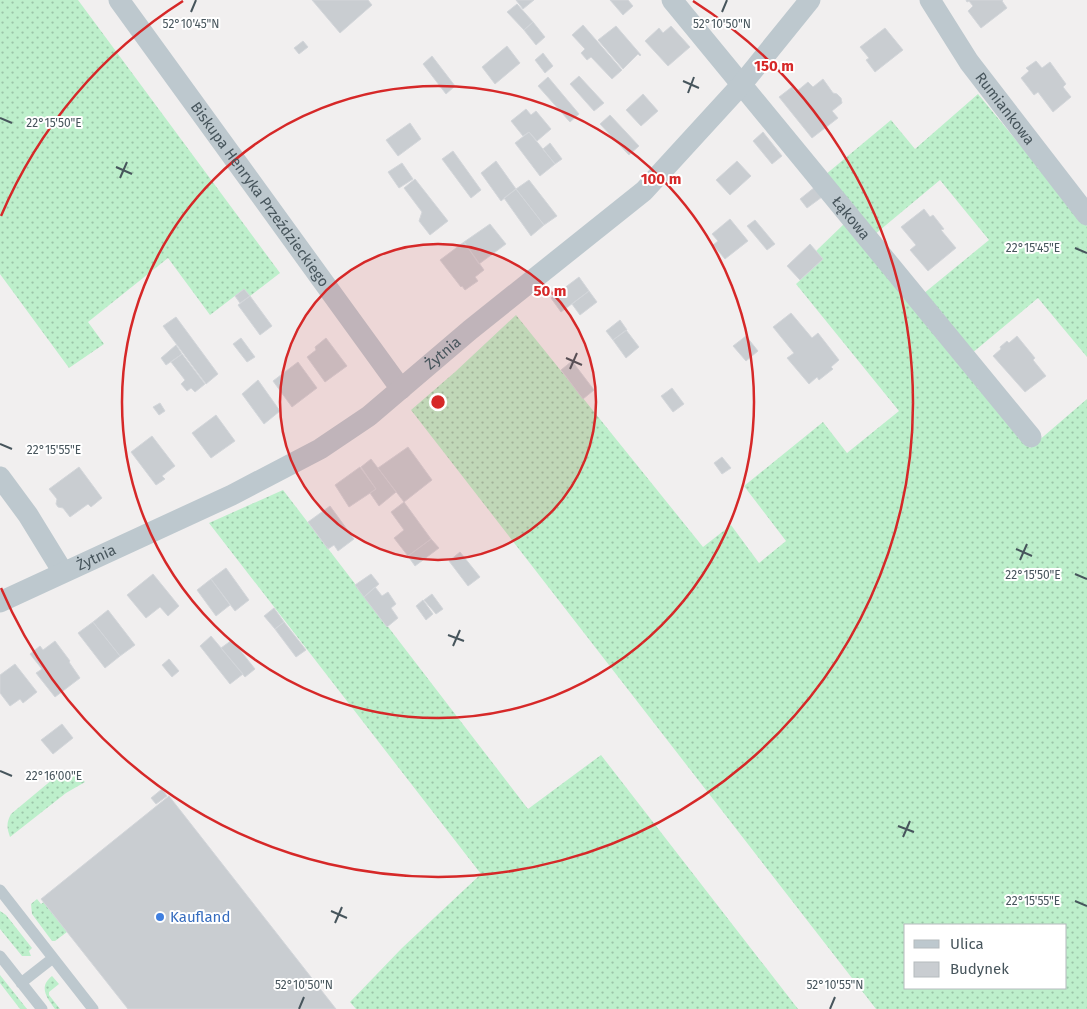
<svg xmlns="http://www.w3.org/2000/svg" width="1087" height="1009" viewBox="0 0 1087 1009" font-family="'Fira Sans',sans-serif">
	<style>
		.grass { fill: url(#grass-dots); fill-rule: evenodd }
		.building { fill: #c9cdd1; stroke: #d3d6da }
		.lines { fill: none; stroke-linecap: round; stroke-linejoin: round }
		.lane { stroke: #bdc8ce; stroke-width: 11 }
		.street { stroke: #bdc8ce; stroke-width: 21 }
		.ticks { fill: none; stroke: #47555c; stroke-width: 2 }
		.ring { fill: none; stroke: #d62828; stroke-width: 2.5 }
		.shop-dot { fill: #3f7fe0; stroke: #fff; stroke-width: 2 }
		.labels { text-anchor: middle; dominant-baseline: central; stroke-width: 4; stroke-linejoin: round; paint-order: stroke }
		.street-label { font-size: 15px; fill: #47555c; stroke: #fff }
		.shop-label { font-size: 15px; fill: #366cbe; stroke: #fff; text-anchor: start }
		.ticks-label { font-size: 12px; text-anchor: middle; fill: #47555c; stroke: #fff; stroke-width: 4; stroke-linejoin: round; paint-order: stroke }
		.centre { fill: #d62828; stroke: #fff; stroke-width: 2.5 }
		.ring-label { font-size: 15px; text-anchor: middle; font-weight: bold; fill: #d62828; stroke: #fff; stroke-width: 4; stroke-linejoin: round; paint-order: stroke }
	</style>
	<defs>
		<pattern id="grass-dots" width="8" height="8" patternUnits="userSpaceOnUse" patternTransform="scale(1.25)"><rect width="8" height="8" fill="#bdefcb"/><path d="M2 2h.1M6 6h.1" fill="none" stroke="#9bc4a8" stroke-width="1.8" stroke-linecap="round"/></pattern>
	</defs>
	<rect width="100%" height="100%" fill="#f1efef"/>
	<path class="grass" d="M0,0H78L280,273L250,296L244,289L210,315L168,258L88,322L104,344L69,368L0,274Z
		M978,94L1087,226V357L1038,298L971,354L923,294L989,240L940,180L874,235L825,175L891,120L915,149Z
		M844,224L1030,448L1087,399V1009H876L411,410L455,372L516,315L703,547L731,525L759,563L786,541L744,486L823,422L847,453L899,411L796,284L823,259L816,251ZM906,925H1066V988H906Z
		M283,490L528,809L601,755L798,1009H356L350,1002L402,948L481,874L209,523Z
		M68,772L78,775L85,782L66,793L10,837C7,828 6,823 11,814L59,774Z
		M37,899L41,904L44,902L67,932L55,941H52L32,914L31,904Z
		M0,911L6,915L32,948L29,951L31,956H22L0,929Z
		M0,975L27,1009H20L0,983Z
		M52,976L59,984L49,992V995L60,1009H55C47,998 38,987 52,976Z"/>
	<path class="building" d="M312,0H368L372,5L340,33Z
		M516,0H534L523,9Z
		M610,0H628L633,6L623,15Z
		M966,0H1003L1002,1L1007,8L981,28L968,11L973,6L969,1L967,2Z
		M517,4L533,22L524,30L507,12Z
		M533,22L545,37L536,45L524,30Z
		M583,25L622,70L612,79L591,57L587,60L581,53L585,49L572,35Z
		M616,26L641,55L640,56L638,54L623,69L598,40Z
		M671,26L690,47L668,66L645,41L659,28L663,33Z
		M885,28L903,50L875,72L866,60L869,58L860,47Z
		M303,41L308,47L299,54L294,48Z
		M507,46L520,63L495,84L482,67Z
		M543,53L553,66L545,73L535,60Z
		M432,56L455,86L446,94L423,64Z
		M1036,61L1042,68L1050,62L1066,84L1063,87L1071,97L1053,112L1038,92L1034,95L1021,78L1029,71L1026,68Z
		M579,76L604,103L594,111L570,84Z
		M548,77L579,114L570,122L538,86Z
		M823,79L833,93L837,94L841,98L842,103L832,111L838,118L812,138L779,97L792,87L796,92L808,82L813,87Z
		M643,94L658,111L641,126L626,110Z
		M526,109L531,115L536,111L551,129L537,141L529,132L523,136L511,121Z
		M610,115L639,146L629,155L600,124Z
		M410,123L421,139L398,156L386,140Z
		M529,132L555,164L540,176L515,143Z
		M763,132L782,156L772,164L753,141Z
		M550,143L562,159L555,164L543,149Z
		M453,151L481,190L471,198L442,159Z
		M496,161L516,189L501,201L481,173Z
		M737,161L751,176L730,195L716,180Z
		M402,163L413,179L399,188L388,172Z
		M415,179L448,221L430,235L419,221L422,212L404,188Z
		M529,180L557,216L544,225L516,189Z
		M815,187L822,197L807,208L800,199Z
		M516,189L544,225L531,236L504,198Z
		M924,209L930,217L933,215L944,229L941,230L956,248L928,271L910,250L916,245L901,227Z
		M730,219L748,241L725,259L713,245L718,241L712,234Z
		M755,220L775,244L767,250L747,226Z
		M490,224L506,244L479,264L464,242Z
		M464,242L484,270L475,277L478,281L465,290L462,286L461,287L440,260Z
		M810,244L823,259L800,280L787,266Z
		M579,277L589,291L561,312L551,298Z
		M244,289L250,296L240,303L235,296Z
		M589,291L597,302L580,315L572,304Z
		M250,296L272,326L260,335L238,305Z
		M791,313L812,338L818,333L839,360L831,367L833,369L819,380L817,377L809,384L787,358L794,353L773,327Z
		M176,317L218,374L206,384L163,326Z
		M620,320L627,330L613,340L606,331Z
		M626,330L639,347L626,358L613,340Z
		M746,336L758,351L746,361L733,346Z
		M1017,336L1035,358L1033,360L1046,376L1025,392L993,356L1001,349L1000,347L1007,341L1009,343Z
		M241,338L255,357L247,362L233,344Z
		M326,338L347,366L325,382L307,357L316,350L315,347Z
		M176,345L182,354L166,365L161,358Z
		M182,354L205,384L195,392L191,388L187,391L181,384L185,380L171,362Z
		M572,361L594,390L583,399L561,370Z
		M298,362L317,388L292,407L273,381Z
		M258,380L280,411L264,424L242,394Z
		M672,388L684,404L673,412L661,396Z
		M160,403L165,411L159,415L153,407Z
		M216,415L235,441L211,458L192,433Z
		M152,436L175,466L162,476L165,479L156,485L131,452Z
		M408,447L432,480L404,502L378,468Z
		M722,457L731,468L722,474L714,463Z
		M371,459L396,492L379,506L370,493L376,489L361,467Z
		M79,467L102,498L91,507L88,504L70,517L63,508L58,507L56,504L57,499L49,489Z
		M360,467L376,489L349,507L335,485Z
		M404,502L431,539L408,556L394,538L404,530L391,512Z
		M330,506L354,539L338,551L334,545L328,549L308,522Z
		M431,539L439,548L415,566L408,556Z
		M460,552L480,577L468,586L449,561Z
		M226,568L249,600L235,611L211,579Z
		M153,574L179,606L168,616L160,607L146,618L127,595Z
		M371,574L379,584L364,597L355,585Z
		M211,579L230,605L216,616L197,590Z
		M375,587L382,596L388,592L396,604L391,608L398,618L387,627L364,597Z
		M432,594L443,609L436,614L424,600Z
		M423,600L433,614L426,620L416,606Z
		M274,608L284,622L275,629L264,616Z
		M108,610L135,645L120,656L93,622Z
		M93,622L120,656L105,668L78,633Z
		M284,622L306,650L296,657L275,629Z
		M211,636L243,674L230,684L200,646Z
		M232,640L255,669L245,677L221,648Z
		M55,641L70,661L69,662L80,678L55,697L36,673L42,669L30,654L40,646L43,650Z
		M169,659L179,671L172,677L162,665Z
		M15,664L37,692L23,703L20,699L10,706L0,693V675Z
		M62,724L73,738L53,754L41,740Z
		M162,789L167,796L156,804L151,798Z
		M169,796L336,1009H128L41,899Z"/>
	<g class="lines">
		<path class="lane" d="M0,890L93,1009
			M0,956L42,1009
			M21,983L53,958"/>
		<g class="street">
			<path id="s1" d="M119,0L401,389"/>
			<path id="s2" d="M672,0L1031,437"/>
			<path id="s3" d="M930,0L969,62L1087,215"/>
			<path d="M0,477L28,515L63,572"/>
			<path id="s4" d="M0,602L232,495L320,449L369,416L470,330L644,191L742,84L810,0"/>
		</g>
	</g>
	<path class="ticks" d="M191,12L196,0M722,12L727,0M683,81L699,88M688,93L694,77M0,118L12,123M116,167L132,174M120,178L127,162M1075,248L1087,253M566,358L582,365M570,369L577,353M0,444L12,449M1016,549L1032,556M1020,560L1027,544M1075,574L1087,579M448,635L464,641M453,646L460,630M0,771L12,776M898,826L914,832M903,837L910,821M1075,901L1087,906M331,911L347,918M335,923L342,907M299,1009L304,997M830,1009L835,997"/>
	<circle cx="438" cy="402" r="158" fill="#d62828" fill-opacity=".12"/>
	<g class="ring">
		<circle cx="438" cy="402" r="158"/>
		<circle cx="438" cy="402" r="316"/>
		<path d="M1 216A475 475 0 0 1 183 1M693 1A475 475 0 1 1 1 588"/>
	</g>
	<circle class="shop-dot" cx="160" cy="917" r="5"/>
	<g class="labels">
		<g class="street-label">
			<text stroke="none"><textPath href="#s3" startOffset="132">Rumiankowa</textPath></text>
			<text stroke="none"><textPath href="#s1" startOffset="240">Biskupa Henryka Przeździeckiego</textPath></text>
			<text stroke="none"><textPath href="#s2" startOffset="282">Łąkowa</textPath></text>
			<text stroke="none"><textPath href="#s4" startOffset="511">Żytnia</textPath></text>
			<text stroke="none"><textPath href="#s4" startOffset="106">Żytnia</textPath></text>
		</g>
		<g class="shop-label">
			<text x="170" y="917">Kaufland</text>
		</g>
	</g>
	<g class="ticks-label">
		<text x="191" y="28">52°10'45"N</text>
		<text x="722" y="28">52°10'50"N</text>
		<text x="54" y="127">22°15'50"E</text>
		<text x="1033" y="252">22°15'45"E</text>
		<text x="54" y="454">22°15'55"E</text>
		<text x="1033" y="579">22°15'50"E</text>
		<text x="54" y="780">22°16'00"E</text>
		<text x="1033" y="905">22°15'55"E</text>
		<text x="304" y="989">52°10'50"N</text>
		<text x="835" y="989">52°10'55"N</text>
	</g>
	<circle cx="438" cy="402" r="8" class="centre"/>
	<g class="ring-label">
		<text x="774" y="71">150 m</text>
		<text x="661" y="184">100 m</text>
		<text x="550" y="296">50 m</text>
	</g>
	<rect x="904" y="924" width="162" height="65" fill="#ffffff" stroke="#b5bbbe"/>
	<rect x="914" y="940" width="25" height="8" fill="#bdc8ce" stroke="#b5bbbe"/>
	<text x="950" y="949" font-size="15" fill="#47555c">Ulica</text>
	<rect x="914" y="962" width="25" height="15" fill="#c9cdd1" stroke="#b5bbbe"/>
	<text x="950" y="974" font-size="15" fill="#47555c">Budynek</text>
</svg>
